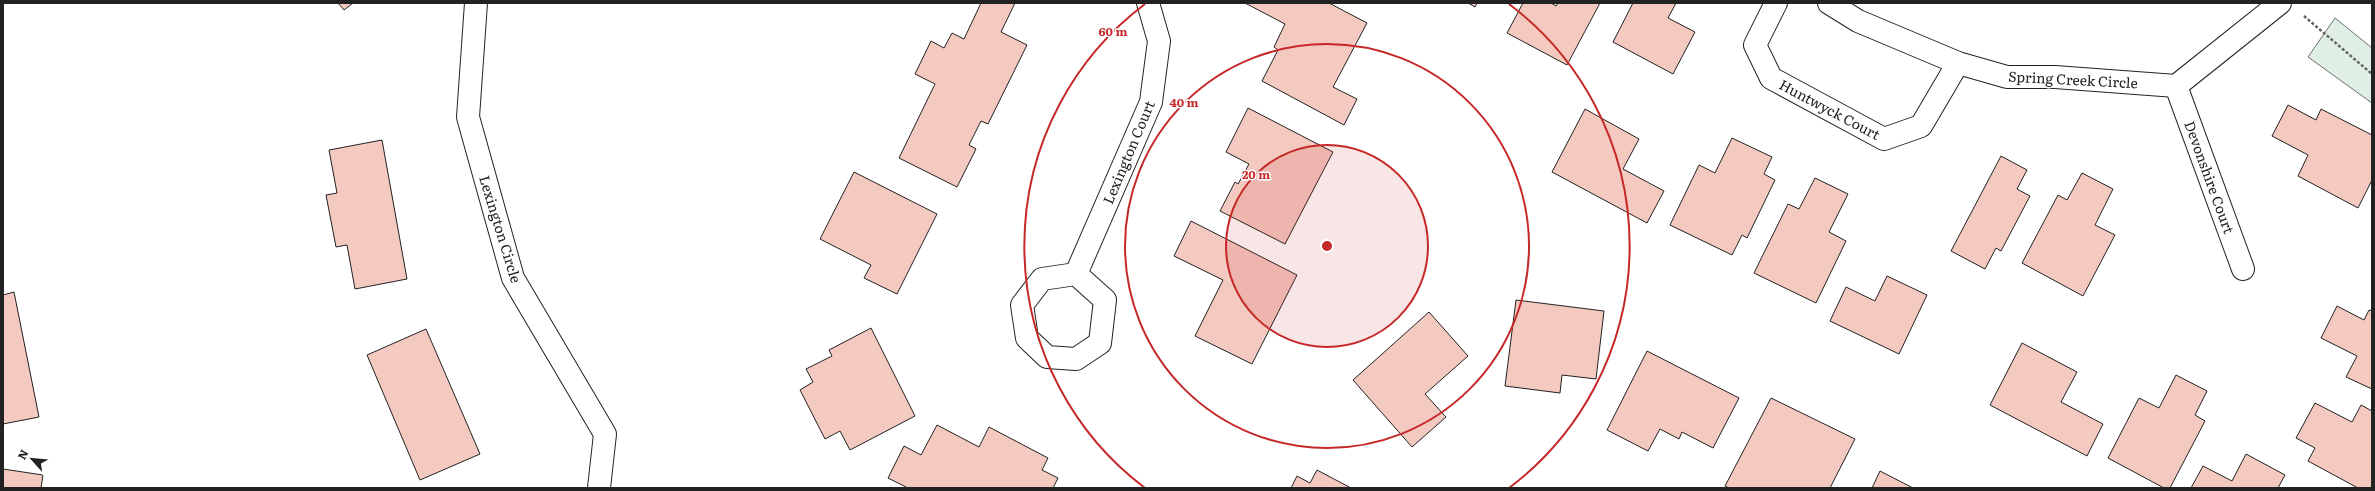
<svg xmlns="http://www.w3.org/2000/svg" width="2375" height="491" viewBox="0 0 2375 491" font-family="Literata,serif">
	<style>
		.green { fill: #e0efe3; stroke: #6f6f6f }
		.building { fill: #f3c9c0; stroke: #222 }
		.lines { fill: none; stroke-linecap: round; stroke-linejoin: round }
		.minor-casing { stroke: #222; stroke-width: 24 }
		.path { stroke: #646464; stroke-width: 2.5; stroke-dasharray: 3 2; stroke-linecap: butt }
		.minor { stroke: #fff; stroke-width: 22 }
		.ring { fill: none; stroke: #c62828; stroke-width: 2 }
		.labels { text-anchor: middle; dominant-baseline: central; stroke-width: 3; stroke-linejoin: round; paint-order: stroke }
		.street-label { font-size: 14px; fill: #222; stroke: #fff }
		.centre { fill: #c62828; stroke: #fff; stroke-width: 2 }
		.ring-label { font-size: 12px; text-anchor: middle; font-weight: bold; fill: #c62828; stroke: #fff; stroke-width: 3; stroke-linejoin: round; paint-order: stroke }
	</style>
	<rect width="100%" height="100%" fill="#fff"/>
	<path class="green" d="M2335,18L2372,48V103L2308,57Z"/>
	<path class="building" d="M338,3H353L344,10Z
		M981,3H1015L1001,32L1027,45L988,124L981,121L969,145L976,149L957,187L899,158L935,84L915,74L931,41L944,48L952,33L964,39Z
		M1245,3H1329L1367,23L1333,87L1357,99L1344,125L1262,81L1278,50L1274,47L1285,24Z
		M1468,3H1477L1475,7Z
		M1523,3H1551L1556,6L1558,3H1600L1567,65L1507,33Z
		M1633,3H1676L1668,18L1695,32L1673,74L1613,42Z
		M2288,105L2316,120L2321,109L2372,135V180L2358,208L2298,176L2308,155L2272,136Z
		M1248,108L1333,152L1285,244L1220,211L1235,182L1238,184L1249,164L1226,152Z
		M1585,109L1639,139L1623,169L1664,191L1647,223L1552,172Z
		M1732,138L1772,157L1764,174L1775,180L1747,238L1742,235L1732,255L1670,225L1699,165L1715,173Z
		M382,140L407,279L355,289L347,245L336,247L326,195L337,193L329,150Z
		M2001,156L2027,170L2017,189L2030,196L2001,251L1996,248L1985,269L1951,251Z
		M854,172L937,214L897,294L864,278L871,265L820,239Z
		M2082,173L2113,189L2095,225L2115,235L2083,296L2022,263L2058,195L2067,200Z
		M1815,178L1848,194L1829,232L1846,241L1816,303L1754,273L1788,204L1799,209Z
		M1191,221L1297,275L1252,364L1195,336L1223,280L1174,256Z
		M1887,276L1927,295L1899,354L1830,321L1846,287L1875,301Z
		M14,292L39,417L3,424V295Z
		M1516,300L1604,311L1596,379L1562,375L1560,393L1505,386Z
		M2337,306L2364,320L2369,310L2372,311V389L2346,377L2357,356L2321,338Z
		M1429,312L1468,356L1425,394L1446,417L1412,447L1353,380Z
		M871,328L915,416L850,450L840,431L825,439L800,390L813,382L806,369L832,356L829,350Z
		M426,329L480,454L420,480L367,355Z
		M2022,343L2077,372L2061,402L2103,424L2087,456L1990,405Z
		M1647,351L1739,398L1713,448L1682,432L1679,439L1660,429L1648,451L1607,430Z
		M2176,375L2207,391L2195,415L2205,421L2170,488H2164L2108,458L2139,398L2159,408Z
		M1771,398L1855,439L1830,488H1729L1725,486Z
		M2315,403L2352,422L2361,405L2372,411V488H2358L2308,461L2315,448L2296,438Z
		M937,425L979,447L989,427L1048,458L1042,470L1058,478L1053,488H908L888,478L904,446L921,455Z
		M2246,454L2285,475L2278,488H2191L2203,466L2232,481Z
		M3,469L43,475L41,488H3Z
		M1317,470L1351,488H1291L1297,476L1310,483Z
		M1880,471L1913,488H1872Z"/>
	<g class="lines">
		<g class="minor-casing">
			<path id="minor" d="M476,3L468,117L513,278L605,434L599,488
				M1776,3L1755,45L1771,78L1884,139L1921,126L1958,63
				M1829,3L1858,21L1958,63L2007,77H2055L2176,86L2280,3
				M2176,86L2243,269
				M1076,274L1151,102L1159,41L1148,3
				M1076,274L1105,300L1100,343L1076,359L1047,357L1027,338L1022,305L1042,279Z"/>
		</g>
		<path class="path" d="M2304,16L2372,74"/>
		<use href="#minor" class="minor"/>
	</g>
	<circle cx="1327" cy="246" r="101" fill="#c62828" fill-opacity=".12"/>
	<g class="ring">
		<circle cx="1327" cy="246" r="101"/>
		<circle cx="1327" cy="246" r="202"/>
		<path d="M1145 488A303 303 0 0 1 1145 4M1509 4A303 303 0 0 1 1509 488"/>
	</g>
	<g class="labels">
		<g class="street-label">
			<text transform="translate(2073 79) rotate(3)">Spring Creek Circle</text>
			<text transform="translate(1830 109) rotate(28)">Huntwyck Court</text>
			<text transform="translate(1128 152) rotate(-67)">Lexington Court</text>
			<text transform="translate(2210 177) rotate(70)">Devonshire Court</text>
			<text transform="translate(501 229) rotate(73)">Lexington Circle</text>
		</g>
	</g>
	<circle cx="1327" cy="246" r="6" class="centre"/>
	<g class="ring-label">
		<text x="1113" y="36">60 m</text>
		<text x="1184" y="107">40 m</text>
		<text x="1256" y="179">20 m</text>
	</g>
	<rect width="2375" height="491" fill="none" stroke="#222222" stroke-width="8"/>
	<g transform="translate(32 459) rotate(297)" stroke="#ffffff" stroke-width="3" paint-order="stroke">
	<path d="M0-3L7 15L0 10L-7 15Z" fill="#222222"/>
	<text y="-6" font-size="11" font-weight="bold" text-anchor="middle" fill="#222222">N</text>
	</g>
</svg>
